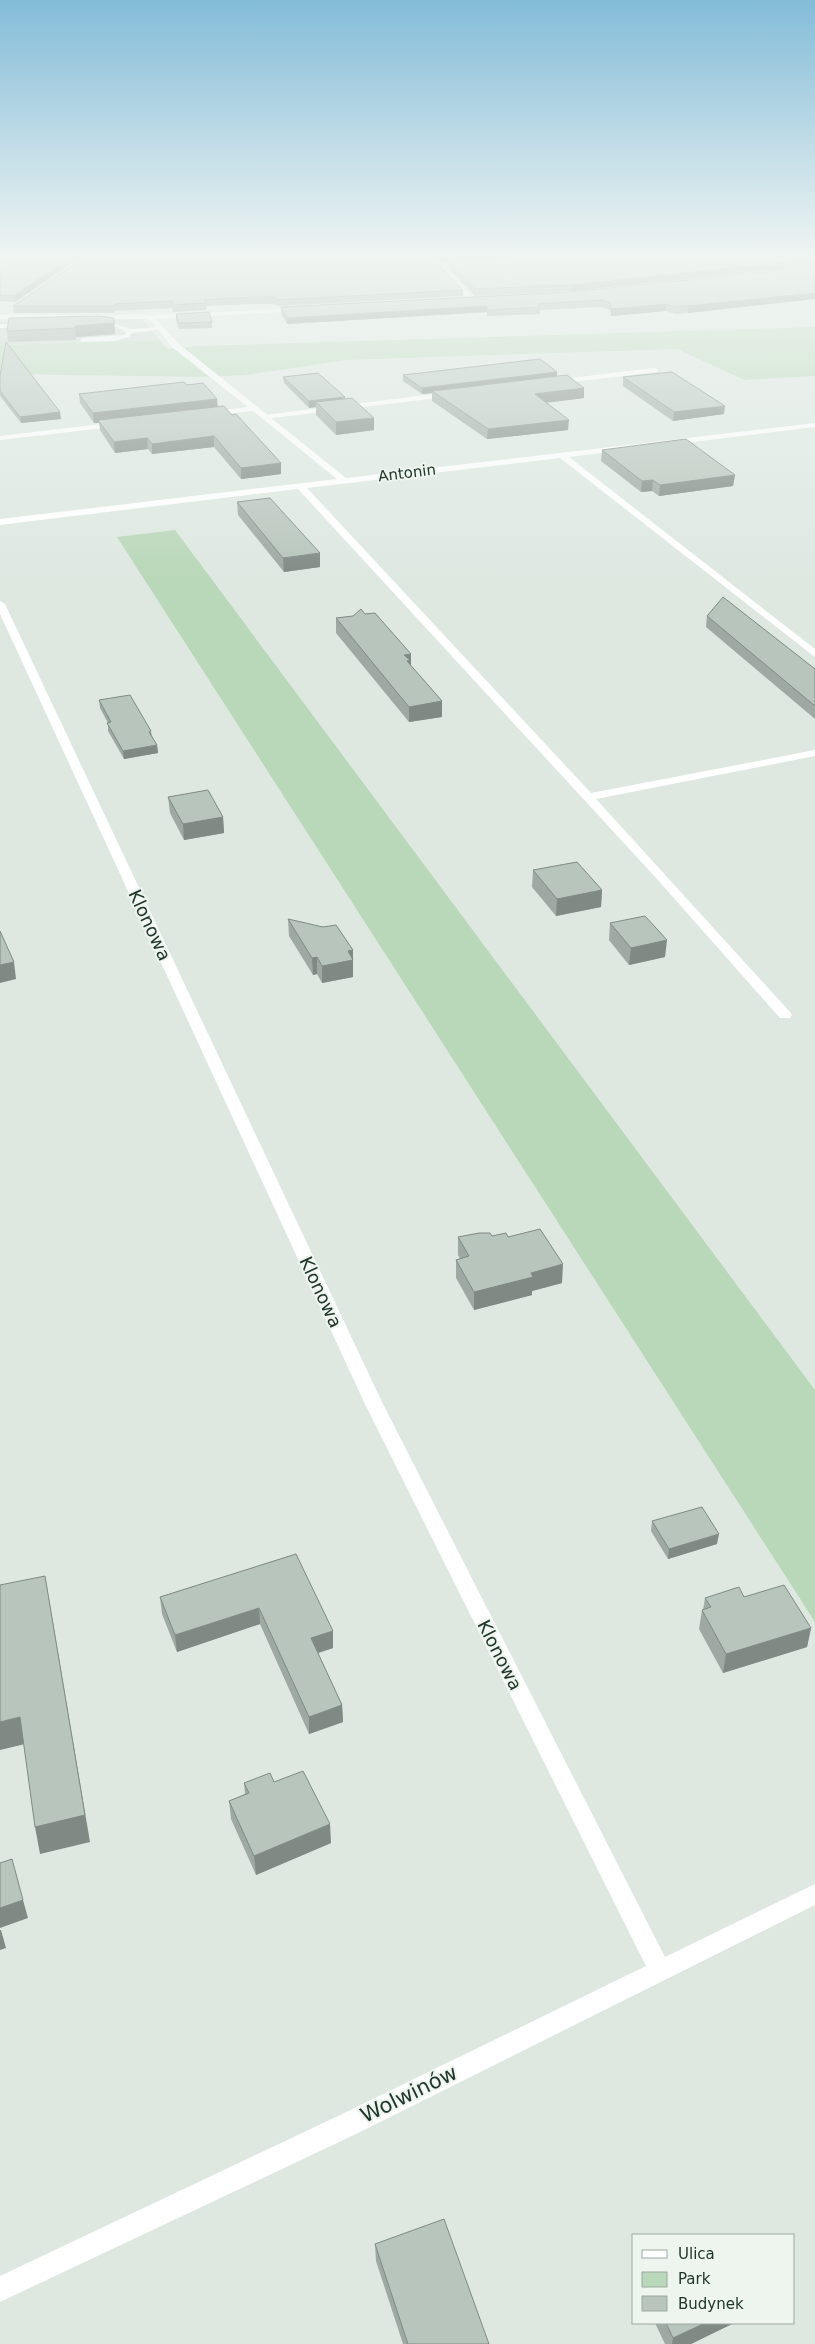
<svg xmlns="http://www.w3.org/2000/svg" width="815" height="2344" viewBox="0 0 815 2344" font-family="'DejaVu Sans',sans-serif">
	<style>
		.built { fill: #ccd8cf }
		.green { fill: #b9d7b9 }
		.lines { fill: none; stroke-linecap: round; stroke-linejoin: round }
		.service { fill: #fff; fill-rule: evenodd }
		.minor { fill: #fff; fill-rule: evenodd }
		.wall { fill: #9da9a2 }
		.shaded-wall { fill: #808a84 }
		.building { fill: #b7c5bc; stroke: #808a84 }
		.labels { text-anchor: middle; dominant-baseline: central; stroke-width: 4; stroke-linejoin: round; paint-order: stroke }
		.far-street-label { font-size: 15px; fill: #21362a; stroke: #eef5ef }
		.street-label { font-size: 18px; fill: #21362a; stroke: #eef5ef }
		.near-street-label { font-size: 21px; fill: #21362a; stroke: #eef5ef }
	</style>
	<rect width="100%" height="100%" fill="#dee8e1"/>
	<path class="built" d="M142,319L160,340L0,345V322Z"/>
	<path class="green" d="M815,327V376L744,380L677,349L346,360L245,375L205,377L0,374V345L160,340L168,349L197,346Z
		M175,530L815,1390V1622L117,537Z"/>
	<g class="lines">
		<path class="service" d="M109,322L131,329L160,327L163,329L132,333L129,337L115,341L83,342L79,340L83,338L124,335L126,332L117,327L93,324L96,322Z
			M0,324L28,323L31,325L28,327L0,328Z
			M654,368L658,370L657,372L554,384L550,382L554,380Z
			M451,392L455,394L454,396L264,419L260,417L264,415Z"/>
		<path class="minor" d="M418,253H425L440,264L470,262L468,265L444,267L474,299V301H470L437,267Z
			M302,308L300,311L156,319L179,344L346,478L815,423V427L569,457L815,649V657L560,458L307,488L591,793L815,750V756L596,799L790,1012L792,1015L790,1018H780L657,879L298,489L0,525V519L337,479L253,411L205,416V412H208L248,407L173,348L149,319H88L85,317L88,315H151Z
			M0,315H65L68,317L65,319H0Z
			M118,422H121V426L0,440V436Z
			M0,601L5,604L382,1402L665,1957L815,1884V1905L356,2134L0,2302V2276L338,2116L646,1966L364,1402L0,614Z"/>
	</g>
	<path class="wall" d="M0,253L82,256L15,302L0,301Z
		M428,253H527L441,262Z
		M815,253V266L571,291L475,296L448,268V262Z
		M815,267V299L688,313L676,314L665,311L611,316L610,310L602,307L540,310V314L487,316V312L287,324L281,314V307L571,292Z
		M463,290V296L277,306L275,304H253L206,306V310L173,312L172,308L115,311V313H14L13,306Z
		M176,314L212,322V328L179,329L176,320Z
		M114,318L115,334L76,337V340L8,342L7,331Z
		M557,372V376L584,398L546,403L568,430L487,439L432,401V393L422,394L403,381V375Z
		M0,376L61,419L21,423L0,396Z
		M283,377L345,397V399L374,418V430L336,435L316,415V407L309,408L284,383Z
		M623,377L724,414L673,421L623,386Z
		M187,385L217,407L281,474L241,479L214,447L152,454L148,449L115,453L100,430L99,423H94L80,403L79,394Z
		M602,450L735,475L733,486L659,496L652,491L641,492L601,461Z
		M237,502L320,567L284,572L238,515Z
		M707,616L815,669V719L706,627Z
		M336,618L411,666L442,701V717L409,722L336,633Z
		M99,700L151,731L152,736L157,745L158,753L124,759L108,731V723L100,708Z
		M168,797L223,817L224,833L184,840L170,813Z
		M533,870L602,890L601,907L556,916L532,887Z
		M288,919L353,950V977L322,983L317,974L313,975L289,936Z
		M610,923L665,957L629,965L609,940Z
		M492,1236L508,1237L562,1283L532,1291V1295L474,1310L456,1278V1260L460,1259L458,1255V1237Z
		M652,1521L717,1544L668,1559L651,1531Z
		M296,1554L333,1648L318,1653L342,1705L343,1722L309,1734L260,1624L177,1652L162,1614L160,1597Z
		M744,1597L811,1628L807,1647L723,1673L699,1629L702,1610H703L705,1598Z
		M244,1783L331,1843L256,1875L231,1819L229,1801L245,1794Z
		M375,2244L489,2344H403L376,2261Z
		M655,2323H734L691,2344H665Z"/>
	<path class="shaded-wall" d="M77,253H104L82,256L15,302L14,296Z
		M466,253H527L441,262V256Z
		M815,259V265L571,291V285Z
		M815,293V299L688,313V306Z
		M666,304L665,311L611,316V309Z
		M487,306V312L287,324V318Z
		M114,318L115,334L76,337V340L75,326Z
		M557,372V378L432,391V393L422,394V388Z
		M584,388V398L534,404L535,394Z
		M345,397V403L316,402V407L309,408V401Z
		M217,399L218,409L98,420L99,423H94L93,413Z
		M725,406L724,414L673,421L674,412Z
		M60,412L61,419L21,423L20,417Z
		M374,418V430L336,435V422Z
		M569,420L568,430L487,439L488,429Z
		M214,436V447L152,454V444Z
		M147,438L148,449L115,453L114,442Z
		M281,463V474L241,479V468Z
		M735,475L733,486L659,496L660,485Z
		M653,480L652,491L641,492L642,481Z
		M320,553V567L284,572L283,558Z
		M411,654V669H410L404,655Z
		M442,701V717L409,722V707Z
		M157,745L158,753L124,759L123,751Z
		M223,817L224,833L184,840L183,824Z
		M602,890L601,907L556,916L557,899Z
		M667,940L665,957L629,965L631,948Z
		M353,950V977L322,983V966L348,951Z
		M317,957V974L313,975L312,958Z
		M14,962L16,979L0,983V965Z
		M563,1264L562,1283L532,1291V1295L474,1310V1292L531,1273Z
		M719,1534L717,1544L668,1559L669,1549Z
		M45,1576L90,1842L40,1854L35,1827Z
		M259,1608L260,1624L177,1652L175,1635Z
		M811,1628L807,1647L723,1673L726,1654Z
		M333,1631V1648L312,1655L311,1638Z
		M342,1705L343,1722L309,1734V1717Z
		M20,1717L25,1744L0,1750V1722Z
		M330,1824L331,1843L256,1875L254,1856Z
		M23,1900L28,1918L0,1928V1908Z
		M0,1930H1L6,1948L0,1950Z
		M705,2323H734L691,2344H672L673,2338Z"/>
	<path class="building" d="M0,253H77L14,296L0,295Z
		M108,253H424L436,262L463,290L276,300L275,297H253L204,300L206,303L173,305L171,301L115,304V306H13L87,256Z
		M437,253H466L441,256Z
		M529,253H815V259L571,285L475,289L448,262Z
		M815,267V293L688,306L676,307L666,304L611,309L610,303L603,300L538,304L540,307L488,310L487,306L287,318L281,307L571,292Z
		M209,312L212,322L179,323L176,314Z
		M100,316L114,318V323L75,326V328L7,331L9,318Z
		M6,342L60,412L20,417L0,391V376Z
		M540,359L557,372L422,388L403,375Z
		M672,372L725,406L674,412L623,377Z
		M318,373L345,397L309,401L283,377Z
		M567,375L584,388L535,394L569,420L488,429L432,391Z
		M184,382L187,385L203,383L217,399L93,413L79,394Z
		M352,398L374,418L336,422L316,402Z
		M224,406L232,415L236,414L281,463L241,468L214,436L152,444L147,438L114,442L98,420Z
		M686,439L735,475L660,485L653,480L642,481L602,450Z
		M270,498L320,553L283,558L237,502Z
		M723,597L815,669V706L707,616Z
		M361,609L365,614L375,613L411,654L404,655L410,660L407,661L442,701L409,707L336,618L353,616Z
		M130,695L151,731L149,732L157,745L123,751L107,723L111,722L99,700Z
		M208,790L223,817L183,824L168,797Z
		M577,862L602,890L557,899L533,870Z
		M645,916L667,940L631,948L610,923Z
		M288,919L323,927L336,925L353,950L348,951L353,960L322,966L317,957L312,958Z
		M0,931L14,962L0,965Z
		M540,1229L563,1264L531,1273L533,1277L474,1292L456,1260L469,1256L458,1237L479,1233H490L492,1236L506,1233L508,1237Z
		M702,1507L719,1534L669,1549L652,1521Z
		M296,1554L333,1631L311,1638L342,1705L309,1717L259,1608L175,1635L160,1597Z
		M45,1576L85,1815L35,1827L20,1717L0,1722V1585Z
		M784,1585L811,1628L726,1654L702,1610L711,1607L705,1598L739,1587L744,1597Z
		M303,1771L330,1824L254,1856L229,1801L249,1793L244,1783L270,1773L274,1782Z
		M12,1859L23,1900L0,1908V1863Z
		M444,2219L489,2344H408L375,2244Z
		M666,2323H705L673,2338Z"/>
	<linearGradient id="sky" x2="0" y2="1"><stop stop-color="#83bcd8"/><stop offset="0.44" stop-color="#f0f5f2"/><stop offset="1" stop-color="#f0f5f2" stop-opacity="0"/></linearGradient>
	<rect width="815" height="581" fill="url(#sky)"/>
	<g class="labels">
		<g class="far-street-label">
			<text transform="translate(407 473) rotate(-7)">Antonin</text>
		</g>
		<g class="street-label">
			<text transform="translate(150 925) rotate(65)">Klonowa</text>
			<text transform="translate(321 1292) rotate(65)">Klonowa</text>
			<text transform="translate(500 1655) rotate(63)">Klonowa</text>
		</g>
		<g class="near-street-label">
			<text transform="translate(409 2094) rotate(-26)">Wolwinów</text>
		</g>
	</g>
	<rect x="632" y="2234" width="162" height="90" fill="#eef5ef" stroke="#9ca9a0"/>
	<rect x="642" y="2250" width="25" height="8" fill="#ffffff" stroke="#9ca9a0"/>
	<text x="678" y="2259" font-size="15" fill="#21362a">Ulica</text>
	<rect x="642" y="2272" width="25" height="15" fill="#b9d7b9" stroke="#9ca9a0"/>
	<text x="678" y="2284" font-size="15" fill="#21362a">Park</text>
	<rect x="642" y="2296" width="25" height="15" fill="#b7c5bc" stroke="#9ca9a0"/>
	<text x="678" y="2309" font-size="15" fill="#21362a">Budynek</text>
</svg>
